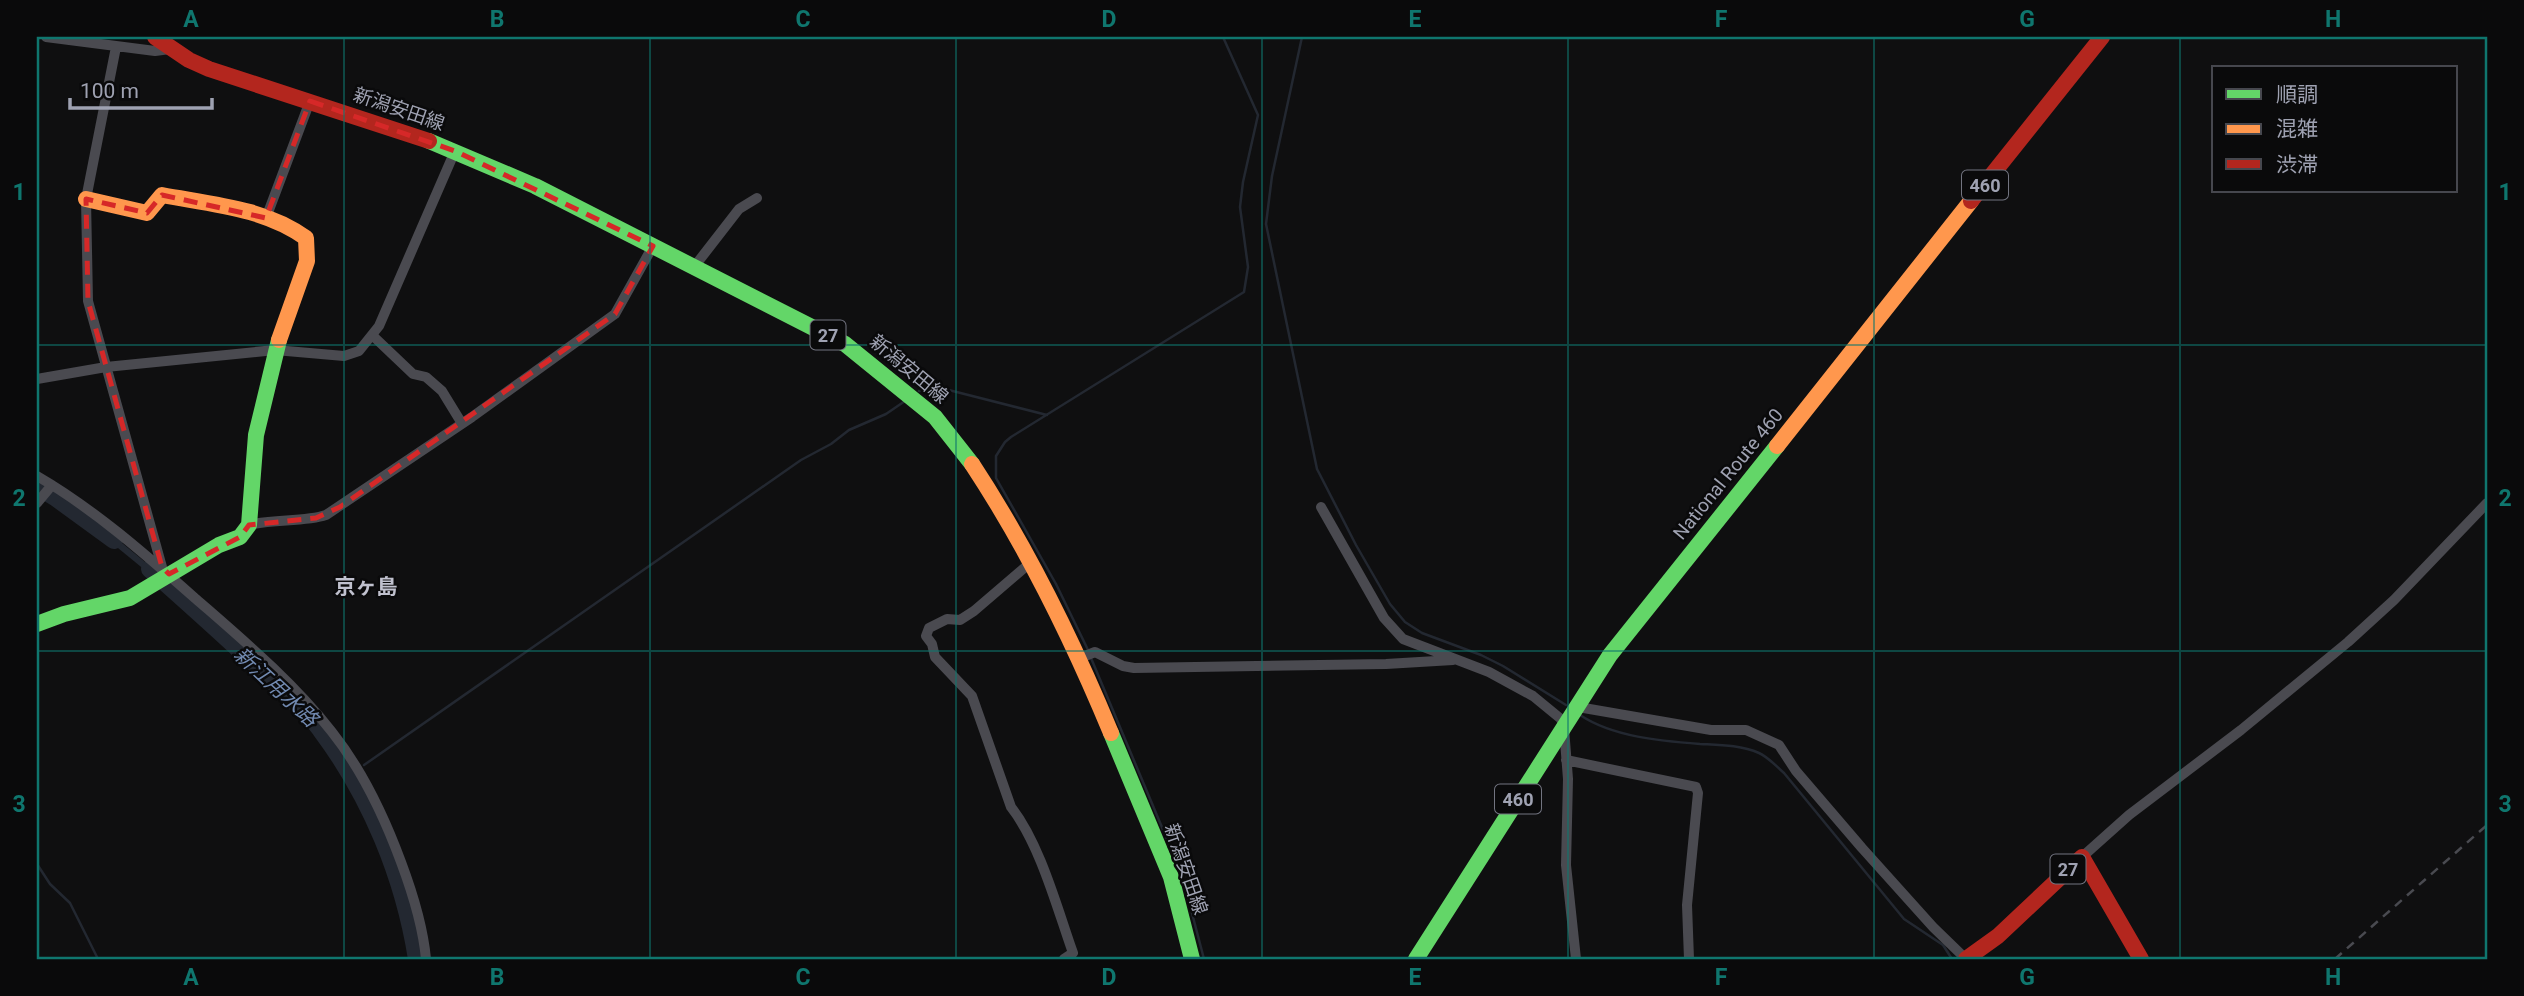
<svg xmlns="http://www.w3.org/2000/svg" width="2524" height="996" viewBox="0 0 2524 996" font-family="Roboto,'Noto Sans JP',sans-serif">
	<style>
		.water { fill: #232831 }
		.lines { fill: none; stroke-linecap: round; stroke-linejoin: round }
		.stream { stroke: #232831; stroke-width: 2.5 }
		.river { stroke: #232831; stroke-width: 18 }
		.street { stroke: #4a4a50; stroke-width: 10 }
		.fast { stroke: #63d668; stroke-width: 16 }
		.slow { stroke: #ff974d; stroke-width: 16 }
		.jam { stroke: #b3261e; stroke-width: 16 }
		.rail { stroke: #494a50; stroke-width: 2.5; stroke-dasharray: 9 7; stroke-linecap: butt }
		.marked { fill: none; stroke: #d62828; stroke-width: 5; stroke-dasharray: 14 9; stroke-linejoin: round }
		.grid { fill: none; stroke: #0f766e; stroke-width: 2; stroke-opacity: 0.55 }
		.labels { text-anchor: middle; dominant-baseline: central; stroke-width: 5; stroke-linejoin: round; paint-order: stroke }
		.shield { fill: #0a0a0b; stroke: #727480; stroke-width: 2 }
		.shield-label { font-size: 18px; font-weight: bold; fill: #9fa2b2 }
		.street-label { font-size: 19px; fill: #9fa2b2; stroke: #0a0a0b }
		.neighbourhood-label { font-size: 21px; font-weight: bold; fill: #c0c1ce; stroke: #0a0a0b }
		.water-label { font-size: 21px; font-style: italic; fill: #728ab1; stroke: #0a0a0b }
		.neatline { fill: none; stroke: #0f766e; stroke-width: 2.5 }
		.grid-label { font-size: 23px; text-anchor: middle; font-weight: bold; fill: #0f766e }
	</style>
	<rect width="100%" height="100%" fill="#0f0f10"/>
	<path class="water" d="M99,524L162,576L157,580L96,530Z"/>
	<g class="lines">
		<path class="stream" d="M1302,37L1272,176L1266,224L1317,469L1356,545L1390,604L1405,622L1422,633L1481,655L1503,666L1566,705
			M919,391L933,386L1047,415
			M1089,652L1056,584L996,478V456L1005,442L1011,437L1244,292L1248,267L1240,207L1243,182L1258,115L1223,37
			M1091,658L1182,875L1204,959
			M1580,715C1613,737 1661,741 1700,744C1719,745 1741,745 1759,753C1768,757 1776,766 1784,773L1904,919L1943,945L1952,959
			M364,765L801,460L831,444L849,430L886,414L905,401
			M37,864L50,884L70,903L98,959"/>
		<path class="river" d="M37,486L55,497L114,540
			M150,569C194,608 238,647 280,688C293,701 310,714 321,730C371,797 404,877 417,959"/>
		<path class="street" d="M46,37L155,51L170,49
			M116,47L86,199L88,301L162,567
			M266,218L310,101
			M694,267L739,209L757,198
			M372,335L413,374L426,377L442,391L461,422
			M37,379L106,367L275,350L344,356L359,351L379,326L455,151
			M37,476C94,509 146,555 196,599C243,640 293,682 332,732C363,771 384,816 401,862C413,894 423,926 426,959
			M37,503L52,485
			M1321,507L1384,618L1403,639L1489,672L1533,696L1561,719L1564,728L1568,779L1566,865L1576,959
			M249,525C273,519 305,522 326,515L472,417L615,314L653,246
			M1030,563L974,611L960,620L947,619L929,628L926,636L932,644L935,657L972,696L1011,807C1040,844 1057,908 1073,953L1064,959
			M1080,658L1095,652L1123,666L1134,668L1386,664L1453,660
			M1578,707L1711,730H1746L1779,745L1796,771L1862,848L1933,927L1966,959
			M1566,760L1696,787L1698,793L1687,905L1689,959
			M2082,857L2129,815L2241,730L2348,642L2394,600L2487,503"/>
		<path class="fast" d="M429,141L535,186L845,344L935,417L972,464
			M37,624L64,614L130,598L219,545L240,537L249,525L256,435L279,340
			M1111,733L1171,877L1192,959
			M1416,959L1610,655L1777,446"/>
		<path class="slow" d="M86,199L147,213L162,195C210,204 265,208 306,238L307,261L279,340
			M1777,446L1971,201
			M972,464C1028,549 1072,639 1111,733"/>
		<path class="jam" d="M155,37L189,60L209,69L429,141
			M1971,201L2102,37
			M1966,959L1998,936L2082,857L2141,959"/>
		<path class="rail" d="M2335,959L2487,825"/>
	</g>
	<path class="marked" d="M310,101L455,151L653,246L615,314L340,507L316,518L249,525L240,537L169,574L162,567L88,301L86,199L147,213L162,195L266,218Z"/>
	<path class="grid" d="M344,37V959M650,37V959M956,37V959M1262,37V959M1568,37V959M1874,37V959M2180,37V959M37,345H2487M37,651H2487"/>
	<g class="labels">
		<g class="shield">
			<rect x="1962" y="170.5" width="46" height="29" rx="5"/>
			<rect x="810.5" y="320.5" width="35" height="29" rx="5"/>
			<rect x="1495" y="784.5" width="46" height="29" rx="5"/>
			<rect x="2050.5" y="854.5" width="35" height="29" rx="5"/>
		</g>
		<g class="shield-label">
			<text x="1985" y="185">460</text>
			<text x="828" y="335">27</text>
			<text x="1518" y="799">460</text>
			<text x="2068" y="869">27</text>
		</g>
		<g class="street-label">
			<text transform="translate(399 109) rotate(19)">新潟安田線</text>
			<text transform="translate(909 369) rotate(40)">新潟安田線</text>
			<text transform="translate(1728 474) rotate(-51)">National Route 460</text>
			<text transform="translate(1186 869) rotate(71)">新潟安田線</text>
		</g>
		<g class="neighbourhood-label">
			<text x="366" y="587">京ヶ島</text>
		</g>
		<g class="water-label">
			<text transform="translate(276 687) rotate(43)">新江用水路</text>
		</g>
	</g>
	<rect width="2524" height="996" fill="none" stroke="#0a0a0b" stroke-width="77"/>
	<rect x="2212" y="66" width="245" height="126" fill="#0a0a0b" stroke="#46474e" stroke-width="2"/>
	<rect x="2226" y="89" width="35" height="10" fill="#63d668" stroke="#46474e" stroke-width="2"/>
	<text x="2276" y="102" font-size="21" fill="#9fa2b2">順調</text>
	<rect x="2226" y="124" width="35" height="10" fill="#ff974d" stroke="#46474e" stroke-width="2"/>
	<text x="2276" y="136" font-size="21" fill="#9fa2b2">混雑</text>
	<rect x="2226" y="159" width="35" height="10" fill="#b3261e" stroke="#46474e" stroke-width="2"/>
	<text x="2276" y="172" font-size="21" fill="#9fa2b2">渋滞</text>
	<path d="M70 98v10h142v-10" fill="none" stroke="#9fa2b2" stroke-width="3.5"/>
	<text x="80" y="98" font-size="21" fill="#9fa2b2" stroke="#0a0a0b" stroke-width="5" paint-order="stroke">100 m</text>
	<rect x="38" y="38" width="2448" height="920" class="neatline"/>
	<g class="grid-label">
		<text x="191" y="27">A</text>
		<text x="497" y="27">B</text>
		<text x="803" y="27">C</text>
		<text x="1109" y="27">D</text>
		<text x="1415" y="27">E</text>
		<text x="1721" y="27">F</text>
		<text x="2027" y="27">G</text>
		<text x="2333" y="27">H</text>
		<text x="19" y="200">1</text>
		<text x="2505" y="200">1</text>
		<text x="19" y="506">2</text>
		<text x="2505" y="506">2</text>
		<text x="19" y="812">3</text>
		<text x="2505" y="812">3</text>
		<text x="191" y="985">A</text>
		<text x="497" y="985">B</text>
		<text x="803" y="985">C</text>
		<text x="1109" y="985">D</text>
		<text x="1415" y="985">E</text>
		<text x="1721" y="985">F</text>
		<text x="2027" y="985">G</text>
		<text x="2333" y="985">H</text>
	</g>
</svg>
